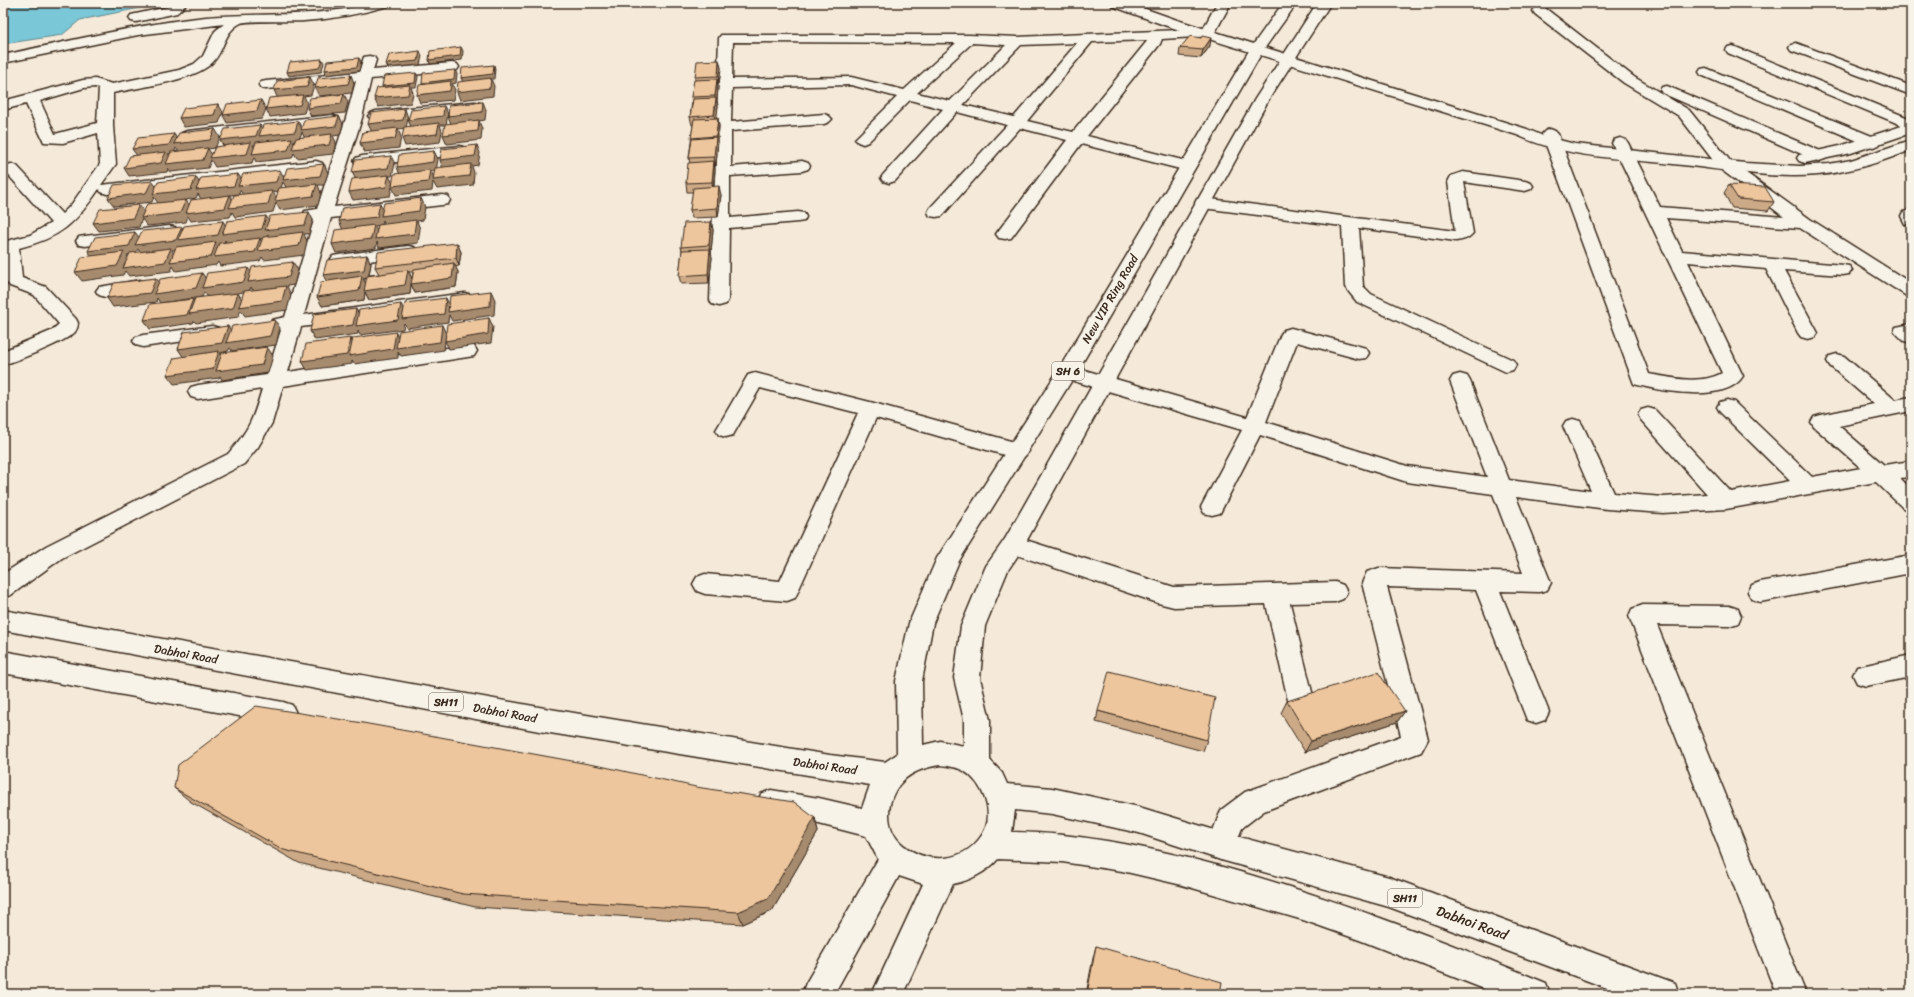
<svg xmlns="http://www.w3.org/2000/svg" width="1914" height="997" viewBox="0 0 1914 997" font-family="Sriracha,sans-serif">
	<style>
		.water { fill: #79c7d7; stroke: #60888d }
		.lines { fill: none; stroke-linecap: round; stroke-linejoin: round }
		.street-casing { stroke: #3b2a1e; stroke-width: 3 }
		.secondary-casing { stroke: #3b2a1e; stroke-width: 3 }
		.primary-casing { stroke: #3b2a1e; stroke-width: 3 }
		.street { fill: #f7f3e8; fill-rule: evenodd }
		.secondary { fill: #f7f3e8; fill-rule: evenodd }
		.primary { fill: #f7f3e8; fill-rule: evenodd }
		.wall { fill: #ccaa87; stroke: #3b2a1e; fill-rule: evenodd }
		.shaded-wall { fill: #a68b6e; stroke: #3b2a1e; fill-rule: evenodd }
		.building { fill: #edc69d; stroke: #3b2a1e }
		.labels { text-anchor: middle; dominant-baseline: central; stroke-width: 3; stroke-linejoin: round; paint-order: stroke }
		.shield { fill: #f7f3e8; stroke: #73665b; stroke-width: 1 }
		.shield-label { font-size: 11px; font-weight: bold; fill: #3b2a1e }
		.street-label { font-size: 12px; fill: #3b2a1e; stroke: #f7f3e8 }
		.near-street-label { font-size: 14px; fill: #3b2a1e; stroke: #f7f3e8 }
	</style>
	<rect width="100%" height="100%" fill="#f5ead9"/>
	<filter id="ink" filterUnits="userSpaceOnUse"><feTurbulence type="fractalNoise" baseFrequency=".025" numOctaves="2"/><feDisplacementMap in="SourceGraphic" scale="8" xChannelSelector="R" yChannelSelector="G"/><feConvolveMatrix kernelMatrix="1 2 1 2 8 2 1 2 1" color-interpolation-filters="sRGB"/></filter>
	<g filter="url(#ink)">
		<path class="water" d="M3,3H132L140,8L80,20L62,35L3,44Z"/>
		<g class="lines">
			<g class="street-casing">
				<path id="street" d="M173,3H188L177,13L136,22L131,21L129,18L131,15L168,7Z
					M369,3H390L388,6C360,14 333,19 304,21C294,22 247,20 241,23C223,32 225,50 213,62C195,81 140,87 113,93V126L116,164L101,185L316,161L322,163L324,166L322,169L316,171L107,194L101,192L99,189C75,224 60,238 19,248L22,278L46,287L76,319L78,323C78,326 77,329 75,332C66,342 18,360 3,365V351L51,331L59,324L34,295L10,286L4,280L3,242L30,235L51,223L3,169L5,166L11,164L17,166L62,214L71,205L100,164L98,133L63,143L44,142L26,104L3,110V101L83,80L95,79L112,84L179,70L194,64L203,56L215,31L224,24L138,35L3,63V55C70,41 138,24 206,17C260,12 317,19 369,3ZM95,87L99,88L97,123L55,134L40,101L84,88Z
					M1217,3H1231L1213,36L1162,39L1160,44L1087,136L1194,163L1196,166L1194,169L1188,171L1081,144L1011,238L1005,239L999,238L996,234L1067,140L1020,128L942,216L936,217L930,216L928,212L930,208L1007,125L957,112L895,181L889,183L883,181L881,178L883,175L943,109L910,100L868,142L863,144L858,142L855,139L897,97L851,85L732,88L731,122L824,114L829,116L832,119L829,122L824,124L731,131V167L802,161L808,163L810,166L808,169L802,171L730,176V218L798,212L804,213L806,217L804,221L798,222L729,228L728,300L726,304L719,306L712,304L710,300L719,38L721,35H969L1017,37L1203,29ZM1148,40L1073,132L1027,121L1092,42ZM733,42L956,43L904,90L851,77L732,79ZM972,43L1006,45L950,101L917,93ZM1077,43L1014,117L963,105L1021,45Z
					M1540,7L1545,8L1634,77L1689,110L1731,162L1810,219L1911,283V297L1905,295L1800,228L1666,218L1682,251L1843,265L1849,266L1852,270L1849,274L1843,275L1784,271L1818,333L1815,337L1808,339L1801,337L1798,333L1766,269L1688,262L1743,376C1726,404 1660,391 1634,384L1542,134L1545,131L1550,129L1555,131L1558,134L1649,374C1673,378 1699,385 1722,373L1612,143L1614,140L1620,138L1626,140L1628,143L1660,207L1784,217L1719,168L1679,116L1624,83L1535,14L1533,11L1535,8Z
					M1796,43L1911,86V95L1791,50L1789,47L1791,44Z
					M1733,46L1911,119V129L1728,53L1726,50L1728,47Z
					M369,56L374,57L376,60L373,70L452,63L457,64L459,67L457,70L452,71L371,79L362,118L334,207L442,195L448,196L450,200L448,204L442,205L331,218L304,315L465,293L472,295L474,299L472,303L465,305L301,327L288,372L467,345L474,346L477,351L474,356L283,386L272,423L258,447L244,464L62,558L11,595L3,598V574L46,546L228,454C250,429 253,419 262,389L198,399L191,397L188,392L191,387L198,385L267,375L281,330L272,328L270,324L272,320L285,317L314,220L305,219L303,215L305,211L317,209L346,118L356,81L266,89L261,88L259,85L261,82L266,81L359,72L364,57Z
					M1706,68L1879,139L1881,142L1879,145L1873,147L1867,145L1701,75L1699,72L1701,69Z
					M1667,86L1825,153L1827,156L1825,159L1819,161L1813,159L1662,93L1660,90L1662,87Z
					M475,102L480,103L482,106L480,109L376,121L371,119L368,116L371,113L376,111Z
					M332,115L337,117L340,120L337,123L187,141L182,139L179,136L182,133L187,131Z
					M460,146L466,148L468,151L466,154L362,166L356,164L354,161L356,158L362,156Z
					M1463,172L1525,181L1531,183L1533,186L1531,189L1525,191L1464,182L1473,233C1468,239 1463,240 1456,241L1359,228L1363,286L1371,294L1513,360L1516,365L1513,370L1506,372L1357,302L1345,287L1342,226L1203,208L1197,207L1195,203L1197,199L1203,198L1455,231L1448,182L1451,176Z
					M1911,210V225L1905,224L1901,216L1903,212Z
					M169,226L175,227L178,231L175,235L85,246L79,245L76,241L79,237L85,236Z
					M408,246L414,247L417,251L414,255L339,265L333,264L330,260L333,256L339,255Z
					M140,280L146,282L149,286L146,290L105,297L99,295L96,291L99,287Z
					M1911,324V343L1904,341L1894,331L1896,327Z
					M212,326L219,328L222,332L219,336L143,347L136,345L133,341L136,337L143,335Z
					M1291,328L1366,348L1369,353L1366,358L1359,359L1297,342L1266,422L1407,466L1487,477L1450,381L1453,376L1460,374L1467,376L1470,381L1509,480L1591,491L1563,426L1566,421L1573,419L1580,421L1583,426L1614,493L1663,497L1707,494L1641,420L1638,415L1641,410L1648,408L1655,410L1731,492L1790,481L1720,412L1717,407L1720,402L1727,400L1734,402L1812,477L1861,468L1814,427L1811,422L1814,417L1821,415L1874,404L1830,366L1827,361L1830,356L1837,354L1844,356L1895,400L1911,397V411L1839,426L1884,465L1911,461V477L1900,478L1911,489V510L1903,508L1876,482L1726,509L1663,513L1607,509L1516,497L1551,583L1547,590L1539,592L1500,591L1549,712L1545,720L1536,723L1527,720L1476,590L1387,587L1428,739L1421,752L1264,811L1242,828L1231,856L1221,860L1211,856L1207,846L1221,810L1245,792L1401,736L1362,583L1367,572L1379,568L1523,573L1493,494L1407,482L1260,435L1220,513L1212,515L1204,513L1201,507L1242,430L1060,377L1057,372L1060,367L1067,365L1247,417L1281,334L1284,330Z
					M755,373L870,402L1018,443L1025,446L1029,451L1025,456L1018,459L876,418L795,598L787,601L705,594L697,591L693,584L697,577L705,574L780,581L858,413L760,388L733,435L726,437L719,435L716,430L719,425L748,375Z
					M1013,536L1174,587L1335,582L1343,585L1347,592L1343,599L1335,602L1290,603L1314,700L1310,708L1301,711L1292,708L1288,700L1266,604L1174,607L1158,603L1005,551L1002,545L1005,539Z
					M1911,555V573L1760,602L1752,599L1748,592L1752,585L1760,582Z
					M1643,605L1729,606L1738,609L1741,616L1738,623L1729,626L1657,625L1806,994H1776L1629,616L1632,609Z
					M1911,655V677L1866,686L1857,683L1853,675L1857,667Z"/>
			</g>
			<g class="secondary-casing">
				<path id="secondary" d="M1110,3H1129L1177,20L1527,129L1543,136L1575,144L1745,163L1800,166L1829,164L1851,160L1911,140V150C1881,162 1850,172 1818,175C1769,179 1721,169 1673,164C1620,158 1566,158 1517,135L1167,26L1112,6Z
					M1911,123V133L1851,153L1805,163L1799,161L1797,158L1799,155L1840,146Z"/>
			</g>
			<g class="primary-casing">
				<path id="primary" d="M1283,3H1297L1264,49L1077,372L959,561L933,623L922,681L923,745L940,741L964,746V720L954,678L961,626L986,566L1005,539L1255,99L1317,3H1331L1269,99L1021,551L1008,570L985,626L980,678L990,720V760L1002,773L1007,784L1052,788L1139,807L1221,832L1389,877L1664,979L1675,983L1679,994H1623L1389,907L1221,860L1139,833L1052,814L1015,810L1012,832C1080,833 1147,847 1212,864C1326,895 1437,938 1546,983L1550,994H1497L1362,941L1303,920L1182,885L1122,871L1062,862L998,859C987,872 969,881 953,884L903,994H872L923,884L899,876L834,994H802L806,983L878,859L866,836L819,824L771,816L761,812L757,803L761,794L771,790L819,798L862,808L870,785L550,733L3,630V610L550,709L830,755L885,762L897,754L896,681L909,623L937,558L1059,369L1250,49ZM940,765C948,766 957,767 964,771C983,783 996,814 982,835C964,863 927,865 903,845C882,828 886,794 906,778C916,770 928,767 940,765Z
					M3,651L283,702L292,705L296,713L292,721L283,724L3,673Z"/>
			</g>
			<use href="#street" class="street"/>
			<use href="#secondary" class="secondary"/>
			<use href="#primary" class="primary"/>
		</g>
		<path class="wall" d="M1210,46L1201,58L1179,56L1180,48Z
			M719,60L721,68L719,84H718V87L717,101L718,106L716,118L719,126L716,166H715V170L714,187L721,195L718,217L692,218L690,210L693,192H687L686,183L690,163L689,158L693,125H692L690,117L692,101L691,97L695,80V77Z
			M1729,185L1774,202L1768,211L1732,208L1724,193Z
			M711,222L713,230L711,252L712,258L709,283L681,284L679,276L682,251L681,247Z
			M457,243L461,252L459,266L455,267L458,272L456,287L415,293L411,284L410,294L369,300L365,292L364,300L322,306L326,281L367,255L371,264L369,275L379,274L375,267ZM409,272H413L412,279ZM363,279H367L366,283Z
			M1287,701L1405,711L1397,722L1305,752L1281,713Z
			M1098,711L1207,740L1203,751L1096,722Z
			M174,788L815,818L818,832L772,911L743,924L475,907L299,863L191,802Z
			M1096,946L1220,994H1086L1093,958Z"/>
		<path class="shaded-wall" d="M1211,38L1210,46L1201,58L1203,50Z
			M461,47L463,51L462,60L430,64L429,60Z
			M420,51L422,56L420,65L388,68L386,64Z
			M359,58L361,62L359,71L326,75L325,70Z
			M322,59L324,63L321,72L289,76L287,72Z
			M719,60L721,68L719,84L718,76Z
			M494,65L495,69L494,79H491L494,86L493,96L460,100L457,92L463,82L461,78Z
			M455,70L457,74L456,83L452,84L455,90L453,100L420,103L417,95L423,87L422,83Z
			M416,73L418,77L416,87H411L413,93L411,103L378,107L374,98L384,90L382,86Z
			M351,75L354,83L352,93L319,96L315,88Z
			M310,77L314,85L311,95L304,96L307,103L304,113L270,117L266,109L278,99L274,90Z
			M717,79L718,87L717,101L718,106L716,124L714,115L716,102L715,96Z
			M344,94L348,102L345,113L311,116L307,108Z
			M261,100L266,109L262,119L227,123L223,115Z
			M483,102L486,110L485,120L479,121L482,129L481,140L447,144L443,135L451,124L448,116Z
			M218,104L223,112L219,123L184,127L179,118Z
			M444,106L448,114L446,125H440L442,131L440,142L405,146L402,138L412,129L408,120Z
			M405,109L408,118L406,128L398,129L401,137L399,148L364,152L360,143L372,132L368,124Z
			M339,116L343,124L340,135L333,136L336,142L333,154L297,158L294,153L292,158L256,162L254,157L252,163L215,167L211,160L208,168L171,172L168,168L167,172L129,176L124,168L138,157L132,149L174,134L179,142L215,129L220,137L215,148L208,149L213,156L225,149L220,140L260,125L264,133L298,121L302,129ZM302,132L305,139L296,147L293,141L299,140ZM262,141L264,144L256,151L253,145L260,144ZM176,148L179,152L172,160L168,154L174,153Z
			M718,118L719,126L716,166L714,157Z
			M477,145L480,153L478,165L472,166L474,173L473,185L437,189L433,182L432,191L396,195L392,187L390,196L353,200L349,192L356,180L352,172L391,156L395,164L392,176H389L393,183L400,175L397,167L434,151L438,159L436,171H431L434,178L443,169L440,160Z
			M714,161L715,170L713,191L712,182Z
			M324,164L328,173L324,185H318L321,193L318,205L280,210L276,203L273,212L235,217L232,212L230,217L191,221L188,216L186,222L147,226L142,219L139,227L99,231L93,223L139,205L145,213L158,203L154,197L152,202L114,206L108,198L152,181L158,189L196,177L201,186L238,174L243,182L280,170L284,178ZM283,182L287,189L277,199L273,192L280,191ZM240,190L243,195L235,204L230,195L239,194ZM198,194L201,199L191,208L186,200L196,198Z
			M719,186L721,195L718,217L717,208Z
			M421,198L425,207L423,220L417,221L420,229L418,243L379,248L377,242L376,248L336,253L332,244L343,230L339,221L380,203L384,212ZM383,220L385,225L378,234L375,226L382,225Z
			M309,212L313,220L309,234H304L307,241L304,255L264,260L262,257L260,261L220,266L218,262L216,265L176,271L173,266L171,271L129,276L125,271L123,275L82,281L75,272L94,260L88,251L135,232L141,240L182,227L187,235L223,221L228,230L266,216L271,225ZM268,234L270,239L265,247L260,239L267,238ZM225,240L227,243L222,251L218,244H224ZM138,249L142,254L130,261L127,255L135,254ZM182,249L176,257L172,250Z
			M711,222L713,230L711,252L712,258L709,283L708,274L710,250L709,245Z
			M457,243L461,252L459,266L456,258Z
			M367,255L371,264L368,278L363,279L367,285L408,270L412,279L454,263L458,272L456,287L415,293L411,284L410,294L369,300L365,292L364,300L322,306L317,297L328,284L323,275Z
			M293,262L298,270L294,285L287,286L291,295L287,310L245,316L241,310L238,317L196,323L194,321L193,323L150,329L144,320L193,299L199,308L208,297L204,292L202,297L160,303L157,298L156,302L113,307L107,298L156,278L162,286L202,273L208,282L248,268L254,276ZM251,287L253,291L243,301L238,293L249,291Z
			M491,291L495,300L494,315L452,321L449,315L448,322L407,328L404,323L403,329L360,335L358,331V334L315,340L310,331L356,309L361,317L401,304L406,312L446,298L450,306Z
			M489,318L493,327L491,343L449,349L445,341L444,350L401,356L398,352V358L354,364L352,361V364L307,370L302,361L350,338L355,346L396,332L400,341L442,325L446,334Z
			M275,320L280,328L276,345L232,351L230,348L228,351L220,353L225,360L267,347L273,356L268,373L222,380L220,376L219,378L174,384L167,375L184,358L178,349L228,326L234,335Z
			M1405,711L1397,722L1305,752L1311,741Z
			M815,818L818,832L772,911L743,924L738,912Z"/>
		<path class="building" d="M1190,36L1201,38L1202,36L1211,38L1203,50L1180,48Z
			M461,47L460,56L429,60L430,51Z
			M420,51L418,61L386,64L389,55Z
			M359,58L357,67L325,70L327,61Z
			M322,59L319,68L287,72L290,62Z
			M719,60L718,76L695,77L697,61Z
			M494,65L493,74L461,78L462,68Z
			M455,70L454,79L422,83L423,73Z
			M416,73L415,83L382,86L384,76Z
			M351,75L348,84L315,88L318,78Z
			M310,77L307,87L274,90L277,81Z
			M491,78L490,88L457,92L458,82Z
			M717,79L715,96L691,97L694,80Z
			M451,81L450,91L417,95L419,85Z
			M410,85L408,95L374,98L377,88Z
			M344,94L341,104L307,108L310,98Z
			M303,95L300,105L266,109L269,98Z
			M716,98L714,115L690,117L693,99Z
			M261,100L257,111L223,115L227,104Z
			M483,102L482,112L448,116L449,105Z
			M218,104L214,115L179,118L184,108Z
			M444,106L443,116L408,120L411,110Z
			M405,109L403,120L368,124L371,113Z
			M339,116L336,126L301,130L304,120Z
			M718,118L716,136L691,138L694,119Z
			M479,120L478,131L443,135L445,124Z
			M298,121L295,132L259,136L263,125Z
			M439,123L437,134L402,138L404,127Z
			M260,125L256,136L220,140L225,129Z
			M398,128L395,139L360,143L363,132Z
			M215,129L210,140L174,144L179,133Z
			M174,134L169,145L132,149L138,138Z
			M332,134L329,145L292,149L296,138Z
			M716,137L714,157L689,158L692,139Z
			M292,138L288,150L252,154L256,142Z
			M251,142L247,154L210,158L215,147Z
			M477,145L475,156L440,160L442,149Z
			M208,148L203,160L166,164L171,152Z
			M434,151L433,162L397,167L399,155Z
			M166,152L161,163L124,168L130,156Z
			M391,156L388,168L352,172L355,160Z
			M714,161L712,182L686,183L688,163Z
			M324,164L320,176L283,180L287,168Z
			M471,164L469,176L433,180L435,168Z
			M280,170L276,182L238,186L243,174Z
			M430,170L428,182L392,186L394,174Z
			M238,174L234,186L196,190L201,178Z
			M389,175L386,187L349,192L352,179Z
			M196,177L191,190L153,194L158,182Z
			M152,181L146,193L108,198L114,185Z
			M317,184L313,196L275,201L279,188Z
			M1729,185L1765,187L1774,202L1738,199Z
			M719,186L717,208L690,210L693,188Z
			M272,191L268,204L229,208L234,195Z
			M230,195L225,208L186,213L191,200Z
			M421,198L419,211L381,216L384,203Z
			M186,200L180,213L141,218L147,204Z
			M380,203L377,217L339,221L342,208Z
			M139,205L133,218L93,223L100,209Z
			M309,212L305,225L265,230L270,216Z
			M266,216L262,229L222,234L227,221Z
			M416,220L414,234L375,239L378,225Z
			M223,221L218,235L178,240L184,226Z
			M711,222L709,245L681,247L684,223Z
			M374,225L371,239L332,244L335,230Z
			M182,227L176,240L135,245L142,231Z
			M135,232L129,246L88,251L95,237Z
			M303,232L299,246L258,251L263,237Z
			M260,238L255,252L214,257L219,243Z
			M216,242L211,257L170,262L176,247Z
			M457,243L456,258L375,267L378,252Z
			M171,248L165,262L123,268L130,253Z
			M710,249L708,274L679,276L682,250Z
			M124,252L117,266L75,272L82,257Z
			M367,255L364,270L323,275L327,260Z
			M293,262L289,277L248,282L252,267Z
			M454,263L452,278L411,284L414,269Z
			M248,268L244,282L202,288L207,273Z
			M408,270L405,285L364,291L367,276Z
			M202,273L196,288L154,294L160,279Z
			M362,276L359,291L317,297L321,282Z
			M156,278L150,293L107,298L114,283Z
			M286,286L282,301L239,307L244,291Z
			M491,291L490,306L448,312L450,296Z
			M238,293L233,308L189,314L195,298Z
			M446,298L444,314L402,319L405,303Z
			M193,299L187,315L144,320L150,304Z
			M401,304L398,320L356,326L359,310Z
			M356,309L353,325L310,331L314,314Z
			M489,318L488,334L445,341L447,324Z
			M275,320L270,336L226,343L232,326Z
			M442,325L440,342L396,348L399,331Z
			M228,326L222,343L178,349L184,332Z
			M396,332L393,349L349,356L353,338Z
			M350,338L347,355L302,361L306,344Z
			M267,347L262,365L216,371L222,353Z
			M219,351L213,369L167,375L174,358Z
			M1109,671L1215,698L1207,740L1098,711Z
			M1378,672L1405,711L1311,741L1287,701Z
			M256,706L363,723L605,767L696,787L794,802L815,818L768,899L738,912L463,894L284,850L174,788L178,765Z
			M1096,946L1222,982L1220,994H1087Z"/>
	</g>
	<g class="labels">
		<g class="shield">
			<rect x="1052" y="362" width="32" height="18" rx="3"/>
			<rect x="429" y="693" width="34" height="18" rx="3"/>
			<rect x="1388" y="889" width="34" height="18" rx="3"/>
		</g>
		<g class="shield-label">
			<text x="1068" y="371">SH 6</text>
			<text x="446" y="702">SH11</text>
			<text x="1405" y="898">SH11</text>
		</g>
		<g class="street-label">
			<text transform="translate(1110 299) rotate(-60)">New VIP Ring Road</text>
			<text transform="translate(186 654) rotate(10)">Dabhoi Road</text>
			<text transform="translate(505 713) rotate(10)">Dabhoi Road</text>
			<text transform="translate(825 766) rotate(8)">Dabhoi Road</text>
		</g>
		<g class="near-street-label">
			<text transform="translate(1472 923) rotate(20)">Dabhoi Road</text>
		</g>
	</g>
	<rect width="1914" height="997" fill="none" stroke="#f7f3e8" stroke-width="16"/>
	<rect x="8" y="8" width="1898" height="981" fill="none" stroke="#3b2a1e" stroke-width="1.5" filter="url(#ink)"/>
</svg>
